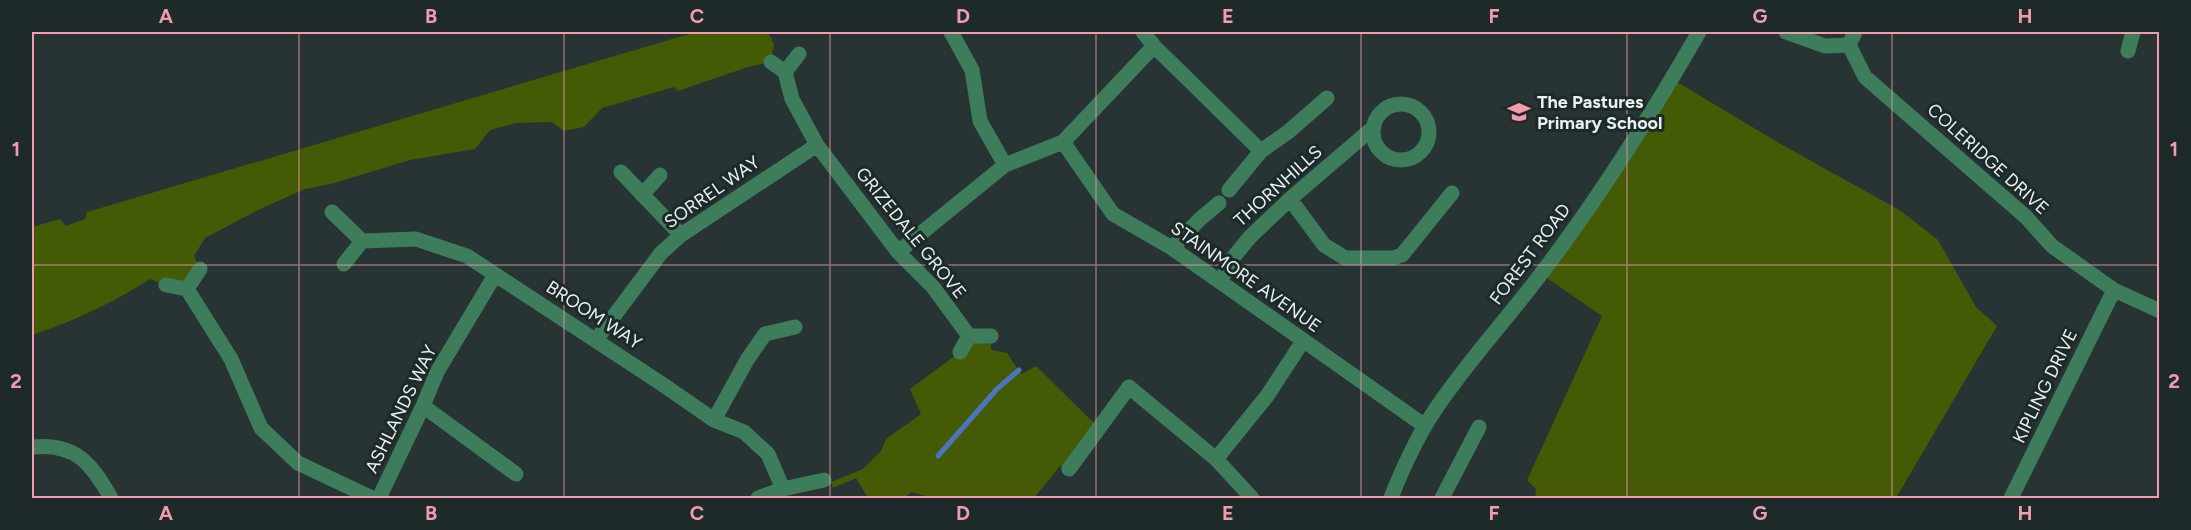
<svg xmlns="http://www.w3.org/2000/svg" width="2191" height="530" viewBox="0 0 2191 530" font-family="Figtree,sans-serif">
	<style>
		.green { fill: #445a04 }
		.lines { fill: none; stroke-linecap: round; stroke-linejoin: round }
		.stream { stroke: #4c75c0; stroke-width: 5 }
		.minor { stroke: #3e7d5c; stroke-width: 15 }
		.grid { fill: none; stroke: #f29aae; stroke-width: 1.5; stroke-opacity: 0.55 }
		.labels { text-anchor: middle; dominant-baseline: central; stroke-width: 6; stroke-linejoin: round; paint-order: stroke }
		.poi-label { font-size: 18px; font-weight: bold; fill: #e9f1f1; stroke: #1d2a29; text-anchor: start }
		.street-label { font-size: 18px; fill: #e9f1f1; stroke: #1d2a29 }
		.neatline { fill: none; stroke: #f29aae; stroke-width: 2 }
		.grid-label { font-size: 20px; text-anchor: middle; font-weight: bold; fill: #f29aae }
	</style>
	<rect width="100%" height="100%" fill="#273433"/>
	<path class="green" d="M696,32H768L774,44L771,62L748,67L678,91L674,87L602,108L584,127L564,131L552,122L516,123L490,130L475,149L410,160L331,184L305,189L260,209L205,238L194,256L200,269L187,289L166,285L150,279C113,303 74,321 32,335V227L60,219L66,226L85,219L87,212Z
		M1672,79L1786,147L1901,211L1938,240L1976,307L1997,326L1896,498H1535L1536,489L1527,480L1602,316L1541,274Z
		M969,336H991V350L1007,353L1021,374L1036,366L1098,427L1069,469L1060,466L1034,498H932L911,492L905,498H868L856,478L833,488L831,482L863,469L881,451L886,439L921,414L910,389L960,352Z"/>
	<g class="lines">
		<path class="stream" d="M938,456L997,389L1019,370"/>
		<path class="minor" d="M951,32L972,70L980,121L1005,165
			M1143,32L1154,46L1261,151
			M1786,32L1825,46L1849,45
			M1855,32L1849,45L1865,77L2026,217L2052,246L2114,290L2160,311
			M2128,51L2133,32
			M771,62L785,72L792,99L817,145L898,252L933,287L969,336
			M785,72L799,54
			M1373 132a28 28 0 1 1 56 0a28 28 0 1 1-56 0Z
			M1063,142L1113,214L1172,248L1425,426
			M621,172L681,235
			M1229,190L1261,151L1288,132L1327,98
			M642,195L660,175
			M1290,199L1324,245L1345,258H1393L1402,255L1452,193
			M332,212L362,241L416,239L467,256L662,384L714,420L744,432L768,454L783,489L758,498
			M1172,248L1200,219L1219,203
			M898,252L1005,165L1063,142L1154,46
			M344,264L362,241
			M1220,282L1232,259L1250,237L1290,199L1374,127
			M166,285L187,289
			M187,289L231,359L261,428L298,463L372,498
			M187,289L200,269
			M969,336H991
			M596,340L661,253L681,235L817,145
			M960,352L969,336
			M423,406L516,474
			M714,420L747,360L765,334L795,327
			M32,447C76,443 91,463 111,498
			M1069,469L1129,387L1216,459
			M783,489L824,480
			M379,498L423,406L437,372L495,275
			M1252,498L1216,459L1267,396L1303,341
			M1391,498C1400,474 1418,435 1433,413C1463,367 1501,326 1534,283C1596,203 1649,119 1699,32
			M1442,498L1479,427
			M2011,498L2114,290"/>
	</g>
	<path class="grid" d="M299,32V498M564,32V498M830,32V498M1096,32V498M1361,32V498M1627,32V498M1892,32V498M32,265H2160"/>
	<defs>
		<g id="school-bare" transform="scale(1.8)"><path d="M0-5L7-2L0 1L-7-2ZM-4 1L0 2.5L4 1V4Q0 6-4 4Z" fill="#f29aae" stroke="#1d2a29" stroke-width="2.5" paint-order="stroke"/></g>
	</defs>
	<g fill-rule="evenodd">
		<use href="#school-bare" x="1519" y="112"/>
	</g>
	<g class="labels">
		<g class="poi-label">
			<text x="1537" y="102">The Pastures<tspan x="1537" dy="21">Primary School</tspan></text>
		</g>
		<g class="street-label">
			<text transform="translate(1988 159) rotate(42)">COLERIDGE DRIVE</text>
			<text transform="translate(1278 186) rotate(-42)">THORNHILLS</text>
			<text transform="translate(712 192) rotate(-35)">SORREL WAY</text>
			<text transform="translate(911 233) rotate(51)">GRIZEDALE GROVE</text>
			<text transform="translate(1530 254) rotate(-53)">FOREST ROAD</text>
			<text transform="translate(1246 277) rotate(35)">STAINMORE AVENUE</text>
			<text transform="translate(594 315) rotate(33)">BROOM WAY</text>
			<text transform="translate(2045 386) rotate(-64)">KIPLING DRIVE</text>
			<text transform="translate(401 409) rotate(-64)">ASHLANDS WAY</text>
		</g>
	</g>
	<rect width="2191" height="530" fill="none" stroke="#1d2a29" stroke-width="66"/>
	<rect x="33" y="33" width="2125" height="464" class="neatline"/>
	<g class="grid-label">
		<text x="166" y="23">A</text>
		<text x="431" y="23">B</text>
		<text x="697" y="23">C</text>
		<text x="963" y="23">D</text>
		<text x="1228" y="23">E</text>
		<text x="1494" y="23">F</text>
		<text x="1760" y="23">G</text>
		<text x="2025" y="23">H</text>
		<text x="16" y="156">1</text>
		<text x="2174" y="156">1</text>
		<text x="16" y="388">2</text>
		<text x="2174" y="388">2</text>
		<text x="166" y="520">A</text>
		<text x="431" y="520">B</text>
		<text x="697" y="520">C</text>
		<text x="963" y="520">D</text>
		<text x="1228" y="520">E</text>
		<text x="1494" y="520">F</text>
		<text x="1760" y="520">G</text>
		<text x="2025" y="520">H</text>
	</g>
</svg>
